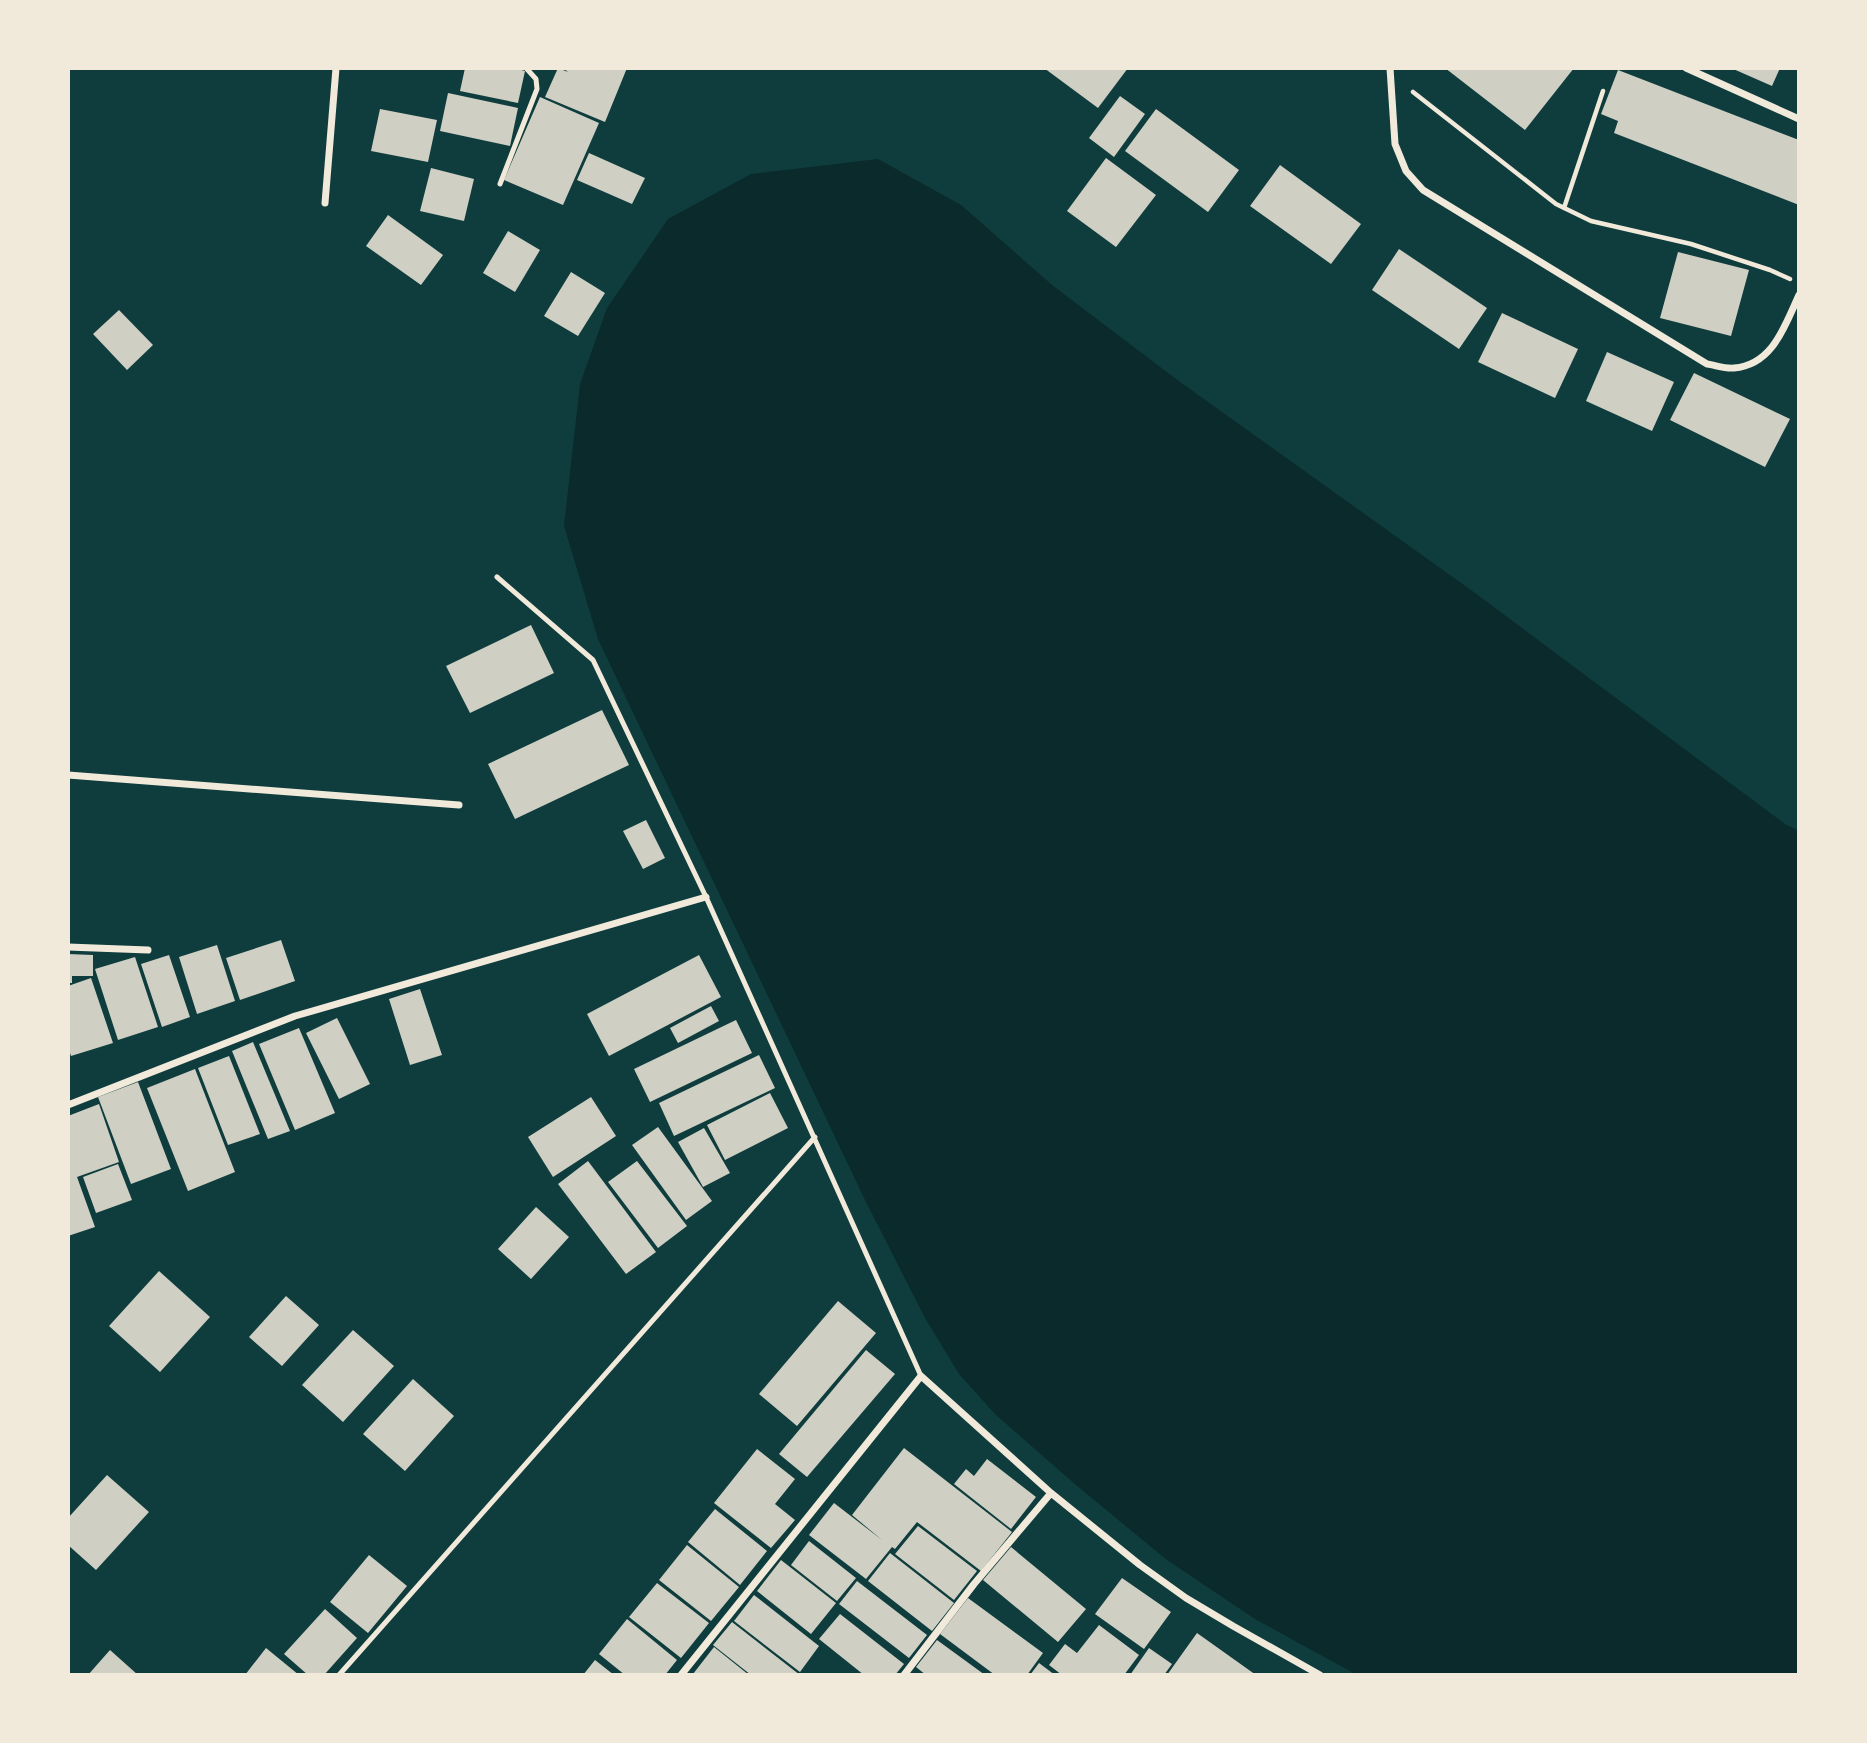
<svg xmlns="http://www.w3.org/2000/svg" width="1867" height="1743" viewBox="0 0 1867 1743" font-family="Arial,sans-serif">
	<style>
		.water { fill: #0a2a2b }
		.building { fill: #cfcfc3 }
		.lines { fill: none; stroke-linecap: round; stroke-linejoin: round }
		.path { stroke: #f1e9da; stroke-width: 4.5 }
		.service { stroke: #f1e9da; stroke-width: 5 }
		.minor { stroke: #f1e9da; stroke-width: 7 }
	</style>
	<rect width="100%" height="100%" fill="#0f3d3e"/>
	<path class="water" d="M878,159L961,205L1052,285L1176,379L1475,593L1785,824L1799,831V1675H1357L1255,1619L1167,1560L1076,1485L995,1414L959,1374L925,1318L864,1198L598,639L564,526L580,384L607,308L668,219L751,174Z"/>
	<path class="building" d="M465,68H515L525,71L518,103L460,91Z
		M558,68L568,72L563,68H627L605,122L545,97Z
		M1044,68H1128L1098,108Z
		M1445,68H1574L1525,130Z
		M1731,68H1780L1772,86Z
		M1618,70L1799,140V205L1614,133L1618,121L1601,114Z
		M448,93L518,108L510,146L440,131Z
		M1120,96L1145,114L1114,157L1089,138Z
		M540,97L599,123L563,205L504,180Z
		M380,109L437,120L428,162L371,151Z
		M1156,109L1239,170L1208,212L1125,151Z
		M589,153L645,178L632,204L577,180Z
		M1106,158L1156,195L1116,247L1067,211Z
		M1280,165L1361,224L1331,264L1250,206Z
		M431,168L474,179L464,221L420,211Z
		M388,215L443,255L421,285L366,246Z
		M508,231L540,250L515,292L483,273Z
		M1399,249L1487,308L1459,349L1372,290Z
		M1678,252L1749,270L1731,336L1660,318Z
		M571,272L605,293L578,336L544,316Z
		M119,310L153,345L127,370L93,334Z
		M1502,313L1578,349L1555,398L1478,362Z
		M1607,352L1674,382L1652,431L1586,401Z
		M1694,373L1790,419L1765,467L1670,420Z
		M531,625L554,673L470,713L446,666Z
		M602,710L629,765L515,819L488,764Z
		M646,820L665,858L643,869L623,831Z
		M281,940L295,981L240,1000L226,958Z
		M217,945L235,1001L197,1014L179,957Z
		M68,954L93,955V976H72V983H68Z
		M169,955L190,1017L162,1027L141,964Z
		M699,955L721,997L609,1056L587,1014Z
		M135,957L158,1027L118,1040L95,969Z
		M91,978L113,1043L71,1056L68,1047V986Z
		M420,989L442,1055L410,1065L389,999Z
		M711,1006L719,1021L678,1043L670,1028Z
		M337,1018L370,1084L339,1099L306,1033Z
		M736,1020L752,1053L650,1102L634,1069Z
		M299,1028L335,1113L295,1130L259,1044Z
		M253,1042L290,1131L268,1139L232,1051Z
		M759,1055L775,1088L674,1136L659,1103Z
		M229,1056L260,1134L228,1145L198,1068Z
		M195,1069L235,1172L188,1191L147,1088Z
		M138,1082L171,1169L131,1184L98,1097Z
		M770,1093L788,1128L725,1160L707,1125Z
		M591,1097L616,1136L553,1177L528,1137Z
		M99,1104L119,1162L77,1177L95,1227L68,1236V1116Z
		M658,1127L712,1201L686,1220L632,1145Z
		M704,1128L730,1173L703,1187L678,1142Z
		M588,1161L656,1252L626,1274L558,1184Z
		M637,1161L687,1226L658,1248L608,1182Z
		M118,1164L132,1200L96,1213L83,1177Z
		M536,1207L569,1237L531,1279L498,1249Z
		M159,1271L210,1317L160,1372L109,1326Z
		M286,1296L319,1325L282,1366L249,1337Z
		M838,1301L876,1333L797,1426L759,1394Z
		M353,1330L394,1366L343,1422L302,1385Z
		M866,1350L895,1374L807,1477L779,1454Z
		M413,1379L454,1416L405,1471L363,1434Z
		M904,1448L1012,1532L981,1571L917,1522L895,1549L892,1547L866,1579L809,1535L834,1503L882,1540L852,1515Z
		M757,1449L795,1479L775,1504L795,1520L771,1548L714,1503Z
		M987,1459L1036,1497L1011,1529L954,1484L966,1469L974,1476Z
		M107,1475L149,1512L96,1570L68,1545V1518Z
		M715,1509L767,1551L740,1585L688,1542Z
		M918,1526L977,1571L954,1600L895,1554Z
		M809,1541L856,1578L837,1601L791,1565Z
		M687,1545L739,1587L711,1621L659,1580Z
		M1011,1547L1086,1609L1058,1642L983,1580Z
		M890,1553L954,1603L932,1631L868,1581Z
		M369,1555L407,1586L368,1633L330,1602Z
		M781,1560L836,1603L811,1634L757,1591Z
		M1122,1578L1171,1612L1144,1649L1095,1614Z
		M857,1581L927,1635L909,1658L839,1604Z
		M657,1583L709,1623L681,1658L629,1617Z
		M754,1595L819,1646L800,1672L734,1621Z
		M968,1598L1043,1653L1027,1675H995L940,1634Z
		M325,1609L357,1638L324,1675H308L284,1654Z
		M840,1614L904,1664L895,1675H864L819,1639Z
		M627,1619L677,1660L665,1675H625L599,1654Z
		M732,1622L800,1675H751L713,1645Z
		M1099,1625L1139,1655L1124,1675H1062L1049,1665L1065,1644L1077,1653Z
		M1197,1633L1256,1675H1167Z
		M937,1640L985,1675H926L916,1667Z
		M714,1647L749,1675L693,1674Z
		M266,1648L299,1675H245Z
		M1149,1648L1172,1664L1164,1675H1130Z
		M110,1650L138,1675H88Z
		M595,1660L614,1675H583Z
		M1039,1663L1055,1675H1030Z"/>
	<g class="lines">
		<path class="path" d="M1413,92L1556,204L1591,221L1691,244L1770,270L1790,279
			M1564,208L1603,91"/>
		<path class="service" d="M500,184L537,89L536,79L526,68
			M497,577L593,660L706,897L921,1376
			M339,1675L815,1137"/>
		<path class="minor" d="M1390,68L1395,144L1406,171L1423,190L1707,364C1715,365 1725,369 1734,368C1773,365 1785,325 1799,295
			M1686,68L1799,119
			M325,203L336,68
			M68,775L459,805
			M68,947L148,950
			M68,1105L295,1016L706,897
			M681,1675L921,1376L1051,1493L1140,1565L1186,1598L1233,1626L1320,1675
			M904,1675L974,1584L1051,1493"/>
	</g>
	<rect width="1867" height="1743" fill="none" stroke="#f1e9da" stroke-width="140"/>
</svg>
